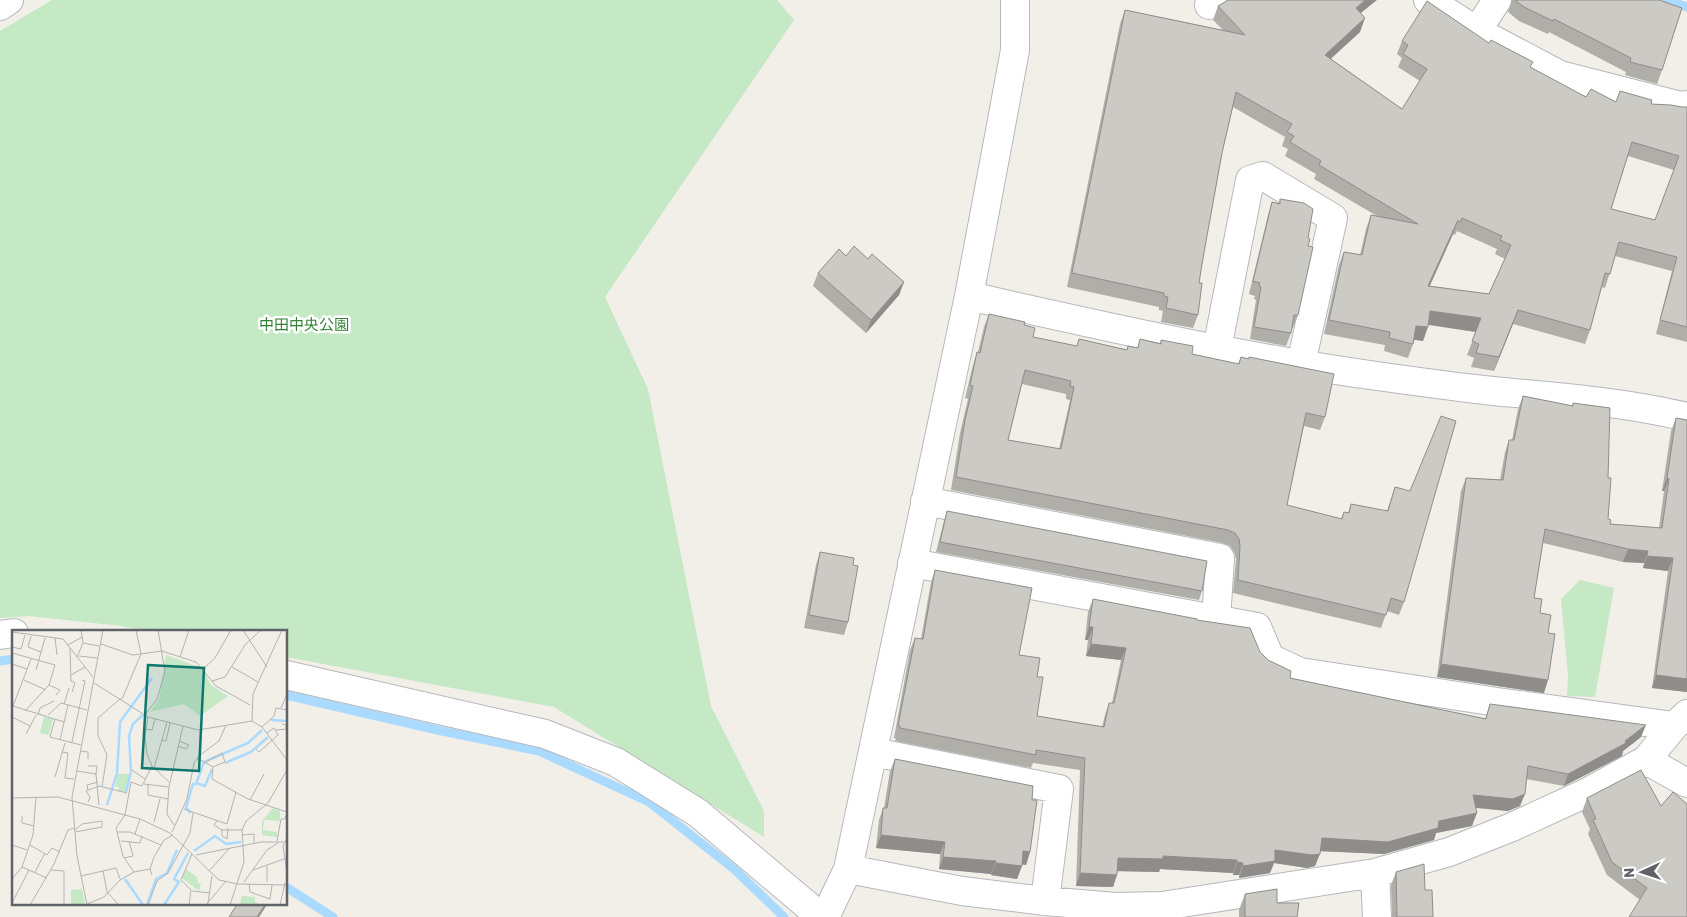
<svg xmlns="http://www.w3.org/2000/svg" width="1687" height="917" viewBox="0 0 1687 917" font-family="Rubik,'Noto Sans JP',sans-serif">
	<style>
		.green { fill: #c5e8c5 }
		.lines { fill: none; stroke-linecap: round; stroke-linejoin: round }
		.stream { stroke: #aadaff; stroke-width: 9 }
		.minor-casing { stroke: #b5b8bc; stroke-width: 30 }
		.minor { stroke: #fff; stroke-width: 28 }
		.wall { fill: #afaea9; fill-rule: evenodd }
		.shaded-wall { fill: #8f8d8a }
		.building { fill: #cccac5; stroke: #8f8d8a; fill-rule: evenodd }
		.labels { text-anchor: middle; dominant-baseline: central; stroke-width: 5; stroke-linejoin: round; paint-order: stroke }
		.park-label { font-size: 15px; fill: #348238; stroke: #fff }
		.inset-river { fill: none; stroke: #aadaff; stroke-width: 2.5 }
		.inset-road { fill: none; stroke: #b3b3b1; stroke-width: 1 }
		.view { fill: #0f766e; fill-opacity: 0.15; stroke: #0f766e; stroke-width: 2.5 }
		.inset-edge { fill: none; stroke: #5f6368; stroke-width: 2.5 }
	</style>
	<rect width="100%" height="100%" fill="#f1efe8"/>
	<path class="green" d="M52,0H777L794,20L605,297L648,389L711,706L764,811V837L554,707L286,657V631H149L121,626L29,616L0,618V31Z
		M1580,580L1614,588L1595,697L1567,696L1568,676L1561,599Z"/>
	<g class="lines">
		<path class="stream" d="M1666,0L1687,7
			M0,661L14,659
			M286,695L442,731L539,751L649,802L734,869L784,917
			M286,887L333,917"/>
		<g class="minor-casing">
			<path id="minor" d="M1428,0L1477,31L1560,75L1681,106L1687,105
				M1209,5L1214,0
				M0,6L9,0
				M1477,31L1497,0
				M969,296C1106,327 1244,358 1384,377C1420,382 1456,387 1493,391C1558,397 1623,402 1687,417
				M1217,349L1250,180L1263,176L1333,218L1301,364
				M925,501L1220,558L1216,620
				M912,563L1257,627L1270,658L1300,672L1504,703L1674,726
				M0,635L14,633
				M286,675L545,734L616,762L698,813L821,917
				M873,752L1059,789L1045,901
				M1646,760L1687,783
				M848,869L962,891L1045,901L1115,907L1162,906L1375,873L1449,852L1512,827L1586,793L1646,760L1674,726L1687,714
				M1375,873L1377,917
				M825,917L848,869L969,296L1000,131L1015,50V0"/>
		</g>
		<use href="#minor" class="minor"/>
	</g>
	<path class="wall" d="M1512,0H1659L1662,70L1657,84L1625,75L1626,72L1549,32L1548,34L1519,21L1508,12Z
		M1225,2L1361,13L1360,32L1331,59L1402,109L1420,81L1398,67L1402,58L1397,54L1402,41L1489,43L1531,68L1586,97L1616,102L1651,104L1682,107H1687V342L1656,334L1672,271L1615,256L1605,288L1602,287L1590,330L1585,344L1513,324L1494,371L1471,367L1474,358L1467,355L1476,332L1428,325L1423,341L1414,340L1413,344L1408,358L1384,351L1385,345L1324,334L1339,265L1344,252L1360,255L1366,229L1371,215L1377,216L1314,179L1316,174L1285,156L1288,149L1282,146L1285,137L1233,107L1222,153L1203,258L1199,283L1198,315L1193,328L1161,322L1163,311L1159,310V307L1067,287L1120,24L1125,10L1223,30L1213,20L1218,6ZM1628,156L1674,170L1655,220L1611,209ZM1457,231L1497,249L1495,254L1505,259L1489,294L1430,286L1453,234L1455,235Z
		M1280,199L1308,238V246L1298,315L1293,328H1292L1291,333L1286,346L1250,339L1256,300L1254,299L1255,296L1249,294L1268,215L1272,202L1279,203Z
		M846,256L868,259L904,282L899,295L866,333L813,286L818,273Z
		M989,314L1024,325L1033,337L1077,346L1079,339L1127,350L1128,346L1137,348L1140,339L1160,343L1161,340L1192,354L1238,364L1241,357L1325,417L1320,430L1304,426L1287,505L1341,519L1344,512L1348,513L1351,504L1387,511L1395,487L1404,602L1399,615L1387,611L1381,628L1233,593L1236,559L1234,552L1230,546L1223,543L951,490L960,433L968,399L965,398L973,365L977,352H978L984,327ZM1022,384L1066,394V399L1070,400L1059,449L1008,440Z
		M1523,396L1572,406L1573,403L1608,478V519L1610,524L1659,528L1664,491H1662L1671,431L1676,418L1687,420V692L1652,688L1668,571L1643,568L1644,563L1623,562L1543,543L1534,598L1548,633L1544,693L1437,677L1461,491L1466,478L1500,480L1505,452L1509,440H1512L1518,409Z
		M947,511L1202,591L1199,600L936,552L944,521Z
		M820,552L853,565L848,622L844,635L804,628L816,565Z
		M935,570L1019,655L1037,677V716L1102,727L1105,715L1109,703H1112L1121,660L1086,656L1088,640H1085L1088,612L1093,599L1197,620L1260,652L1268,660L1290,678L1485,719L1490,704L1641,737L1623,751L1622,756L1564,786L1526,779L1520,806L1508,811L1476,808L1472,826L1436,833L1434,840L1384,854L1320,851L1315,866L1307,868L1274,863L1270,873L1239,878V875H1233V873L1160,869L1159,872L1117,871L1113,887L1076,886L1080,770L1033,763L1031,768L895,741L896,739L894,738L910,650L915,638L921,639L931,582Z
		M895,759L1032,800L1030,852L1026,865L1022,864L1017,879L991,875V874L939,869L940,854L876,848L879,820L883,808H884L890,771Z
		M1587,798L1661,806L1687,917L1640,900L1607,875L1588,834L1590,829L1582,812Z
		M1396,872L1425,890L1433,917H1392L1391,885Z
		M1245,894L1277,903L1297,917H1239V910Z"/>
	<path class="shaded-wall" d="M1365,0H1377L1351,21L1356,8Z
		M1365,18L1360,32L1320,68L1325,55Z
		M1458,220L1453,234L1423,300L1428,286Z
		M904,282L899,295L866,333L871,320Z
		M1518,310L1513,324L1494,371L1499,357Z
		M1430,311L1481,318L1476,332L1425,324Z
		M1416,326L1428,327L1423,341L1411,339Z
		M1667,478L1669,479L1664,491H1662Z
		M1628,549L1648,551L1644,563L1623,562Z
		M1647,556L1673,558L1668,571L1643,568Z
		M1089,627H1093L1088,640H1085Z
		M1091,644L1126,648L1121,660L1086,656Z
		M1441,664L1548,680L1544,693L1437,677Z
		M1656,675L1687,679V692L1652,688Z
		M1646,725L1641,737L1623,751L1622,756L1564,786L1568,774L1625,741Z
		M1525,794L1520,806L1508,811L1469,807L1473,795Z
		M1477,813L1472,826L1436,833L1434,840L1384,854L1317,851L1322,838L1439,821Z
		M881,835L945,842L940,854L876,848Z
		M1275,850L1320,854L1315,866L1307,868L1274,863L1270,873L1239,878L1243,866Z
		M1023,851L1030,852L1026,865L1019,864Z
		M1163,856L1237,860L1233,873L1160,869L1159,872L1113,871L1118,858Z
		M943,857L996,861L991,874L939,869Z
		M1237,862L1243,863L1239,875H1233Z
		M996,863L1022,866L1017,879L991,875Z
		M1080,873L1117,875L1113,887L1076,886Z
		M266,903H268L259,917H257Z"/>
	<path class="building" d="M1227,0H1365L1356,8L1365,18L1325,55L1402,109L1427,69L1403,54L1408,45L1402,41L1427,1L1489,43L1491,40L1533,62L1530,67L1586,97L1591,89L1616,102L1620,91L1652,100L1651,104L1671,105L1682,107H1687V327L1660,320L1677,257L1619,242L1610,274L1605,273L1590,330L1518,310L1499,357L1476,353L1479,344L1472,341L1481,318L1430,311L1428,327L1416,326L1413,344L1389,338L1390,332L1329,320L1344,252L1362,255L1371,215L1418,224L1319,165L1321,161L1290,142L1294,136L1287,132L1292,124L1236,92L1222,153L1203,258L1199,283H1202L1198,315L1166,308L1168,297L1164,296V293L1072,273L1125,10L1245,35L1218,6L1225,2ZM1632,142L1679,156L1655,220L1611,209ZM1462,218L1502,236L1500,240L1511,245L1489,294L1428,286L1458,220L1460,222Z
		M1515,0H1659L1682,8L1662,70L1630,62L1631,58L1554,19L1553,21L1524,7Z
		M1280,199L1304,203L1313,209L1308,238L1310,239L1308,246L1313,247L1298,315H1294L1291,333L1254,327L1261,287L1259,286L1260,283L1253,281L1272,202L1280,204Z
		M854,246L868,259L872,254L904,282L871,320L818,273L839,249L846,256Z
		M989,314L1025,322L1024,325L1035,328L1033,337L1077,346L1079,339L1127,350L1128,346L1138,348L1140,339L1161,344V340L1193,346L1192,354L1239,364L1241,357L1249,359V357L1334,374L1325,417L1306,413L1287,505L1342,519L1344,512L1349,513L1351,504L1388,511L1395,487L1410,491L1441,416L1456,421L1404,602L1391,598L1386,615L1238,580L1240,546L1239,539L1235,533L1228,530L956,477L965,420L973,386L970,385L977,352L980,353ZM1025,370L1071,381L1070,386L1074,387L1061,449L1008,440Z
		M1523,396L1573,406V403L1610,408L1608,478H1611L1608,519L1611,520L1610,524L1662,528L1669,479L1667,478L1676,418L1687,420V679L1656,675L1673,558L1647,556L1648,551L1628,549L1545,529L1534,598L1542,599L1540,613L1551,615L1548,633L1555,634L1548,680L1441,664L1466,478L1503,480L1509,440H1514Z
		M947,511L1207,561L1202,591L940,542Z
		M820,552L854,558L853,565L858,566L848,622L809,615Z
		M935,570L1032,588L1019,655L1040,658L1037,677H1043L1037,716L1104,727L1109,703H1114L1126,648L1091,644L1093,627H1089L1093,599L1197,619V620L1250,628L1260,652L1268,660L1291,671L1290,678L1486,719L1490,704L1646,725L1625,741L1626,743L1568,774L1528,766L1525,794L1513,799L1473,795L1477,813L1439,821L1438,828L1388,842L1322,838L1320,854L1312,855L1275,850V861L1243,866V863L1237,862V860L1163,856V859L1118,858L1117,875L1080,873L1085,758L1036,750V755L900,728V726H898L915,638L923,639Z
		M895,759L1033,786L1032,800H1037L1030,852L1023,851L1022,866L996,863V861L943,857L945,842L881,835L883,808H887Z
		M1641,770L1661,806L1673,792L1687,804V917H1629L1647,888L1612,862L1593,820L1596,819L1587,798Z
		M1424,864L1425,890H1432L1433,917H1397L1396,872Z
		M1277,889V903H1299L1297,917H1245V894Z
		M238,903H266L257,917H229Z"/>
	<g class="labels">
		<g class="park-label">
			<text x="304" y="325">中田中央公園</text>
		</g>
	</g>
	<g transform="translate(12 630)">
		<rect width="275" height="275" fill="#f1efe8"/>
		<path d="M154,25L190,38L199,55L216,66L188,86L172,74L138,82L147,69ZM32,87L41,89L37,105L28,103ZM106,144H118L114,162L106,161L107,157L103,156ZM261,178L268,181V191L252,190L251,200L265,202V207L250,205V191ZM174,239L185,247L186,253L189,254L187,261L170,248ZM70,259L73,275H59V260ZM230,266L243,267V271L247,275L228,274Z" fill="#c5e8c5"/>
		<path class="inset-river" d="M259,90L275,91M213,133L239,122L256,107M184,153L193,156L200,139M114,162L119,142L117,106L121,94L131,85M95,175L105,143L108,92L140,48M179,183L174,178L181,154H184L192,132L236,113L250,100M182,221L203,206L214,214L229,212M113,249L131,275M135,275L144,249L155,243L165,220M152,275L167,252L162,249L176,223"/>
		<path class="inset-road" d="M231,0L255,37M0,2L51,9M19,6L16,17L29,22M43,8L45,25M51,9L81,47M71,13L87,16M89,14L121,25L150,21L184,32L204,56L238,75M56,15L70,7M0,17L9,19L13,5M58,18L59,51L63,53L60,62M0,23L43,35L37,55L13,81M67,26L85,28M65,27L71,13L69,0M168,27L177,0M0,34L15,39M220,37L246,52M192,38L203,28L219,0M24,40L33,8M59,45L73,37M12,50L34,60M200,51L213,47L233,15L249,0M82,53L136,87L186,100L240,91L250,97L275,130M37,55L48,60L44,65M110,69L129,24L124,0M52,74L57,58M1,76L52,92M1,76L19,29M269,78L275,64M26,85L28,78L42,71M36,85L49,73L75,80M133,85L145,69L153,42L146,0M0,87L18,96M136,87L133,106L135,124L140,136L157,152M43,89L38,107L69,115M240,91L241,64L270,0M250,97L262,86L264,78L275,80M133,99L140,100L143,89M264,100L274,99V95L270,94M14,104L24,85M48,110L56,75M150,110L154,111L158,93M60,112L73,51L70,50M166,116L174,119L177,115L167,111M244,119L247,122L266,105L262,98L255,103M68,121L76,122V129M50,122L56,123L53,148L62,149M185,128L201,137L200,149L236,169L275,182M192,133L210,123L213,132L201,137M76,136H85L84,144M142,138L155,92M120,140L133,149M65,141L84,144L87,175M43,147L53,113M132,154L157,157M136,154V165L156,169M90,157L95,125L86,106V88L109,68M76,160L75,155L86,152M0,168L46,167L128,189L158,203L207,250L226,254L275,255M238,170L252,144M76,172L78,167L74,161L87,156L115,163M172,179L215,194L224,162M10,186V193L22,196M205,191L202,195L210,200H230M142,192L148,169M162,195L155,184L157,157L171,96M210,200V206L215,209L216,198M63,202L90,197V191L70,194L63,200M105,202H118L149,215M160,202L175,169L182,133L188,125L207,111L214,95M123,204L128,189M230,205L242,204V213M275,208L271,216L275,242M109,211L128,213L130,206M265,211L269,189H273L275,182M0,215L15,220M18,215L35,225L40,218L48,222M184,225L249,212H272M112,228L121,226L117,211M10,237L35,248M39,240L52,241V275M241,240L275,228M91,241L95,262L107,275M197,241L217,219M23,242L33,223M122,242L111,226L104,198L113,185L119,152L130,156L140,136M140,245L138,239L142,227L152,210L161,205M69,246L104,238L108,249M0,249L10,237L21,205L24,167M232,252L255,220L266,213M255,252V236M237,254L238,262L258,269L260,255M180,261L198,263M0,273L17,240M196,273L200,246M75,274L92,267L108,250L122,242L138,239M18,275L42,234L56,200L62,198M75,275L65,226L60,167L91,0M136,275L145,251L156,243L178,203L181,183M177,275L179,260L169,250L180,224M194,275L214,251M218,275L232,232L230,200L234,191L256,173L275,140M268,275L273,253"/>
		<path class="view" d="M136,35L192,38L187,141L130,138Z"/>
		<rect width="275" height="275" class="inset-edge"/>
	</g>
	<g transform="translate(1642 872) rotate(267)" stroke="#ffffff" stroke-width="4" paint-order="stroke">
	<path d="M0-4L9 19L0 12L-9 19Z" fill="#5f6368"/>
	<text y="-8" font-size="14" font-weight="bold" text-anchor="middle" fill="#5f6368">N</text>
	</g>
</svg>
